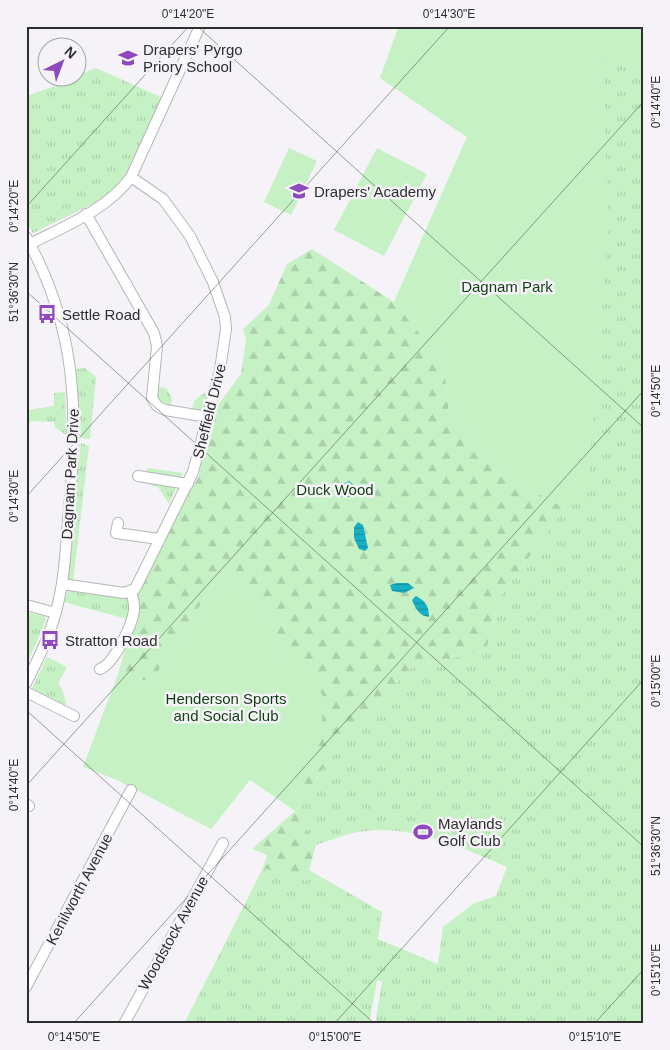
<svg xmlns="http://www.w3.org/2000/svg" width="670" height="1050" viewBox="0 0 670 1050" font-family="Helvetica,sans-serif">
	<style>
		.grass { fill: url(#grass-tufts) }
		.forest { fill: url(#forest-firs) }
		.park { fill: #c6f1c4 }
		.water { fill: url(#water-rules) }
		.lines { fill: none; stroke-linecap: round; stroke-linejoin: round }
		.minor-casing { stroke: #b6b5b8; stroke-width: 12 }
		.minor { stroke: #fff; stroke-width: 10 }
		.ticks { fill: none; stroke: #2e2e2f; stroke-width: 1; stroke-opacity: 0.45 }
		.labels { text-anchor: middle; dominant-baseline: central; stroke-width: 5; stroke-linejoin: round; paint-order: stroke }
		.poi-label { font-size: 15px; fill: #2e2e2f; stroke: #f5f3f7; text-anchor: start }
		.park-label { font-size: 15px; fill: #0f3e12; stroke: #f5f3f7 }
		.street-label { font-size: 15px; fill: #2e2e2f; stroke: #f5f3f7 }
		.neatline { fill: none; stroke: #2e2e2f; stroke-width: 2 }
		.ticks-label { font-size: 12px; text-anchor: middle; fill: #2e2e2f }
	</style>
	<defs>
		<pattern id="grass-tufts" width="24" height="20" patternUnits="userSpaceOnUse" patternTransform="scale(1.25)"><rect width="24" height="20" fill="#c6f1c4"/><path d="M3 7l-1-3M5 7V3M7 7l1-3M15 17l-1-3M17 17v-4M19 17l1-3" fill="none" stroke="#aacfa9"/></pattern>
		<pattern id="forest-firs" width="22" height="20" patternUnits="userSpaceOnUse" patternTransform="scale(1.25)"><rect width="22" height="20" fill="#c6f1c4"/><path d="M5 1l3.5 6h-7zM16 11l3.5 6h-7z" fill="#aacfa9"/></pattern>
		<pattern id="water-rules" width="6" height="5" patternUnits="userSpaceOnUse" patternTransform="scale(1.25)"><rect width="6" height="5" fill="#18b0c5"/><path d="M0 2.5h6" fill="none" stroke="#1690a0"/></pattern>
	</defs>
	<rect width="100%" height="100%" fill="#f5f3f7"/>
	<path class="grass" d="M399,26H644V1024H375L382,982L377,980L369,1024H184L263,868L306,881L309,870L382,912L378,939L438,964L443,927L473,904L496,896L507,867C459,846 407,821 353,833C341,836 328,841 316,845L295,811L341,742L410,668L486,650L501,595L565,508L394,302L467,137L380,78Z
		M96,68L163,98L129,171L115,189L97,202L33,233L26,222V96L78,78V75Z
		M85,368L96,377L90,439L81,438L76,369Z
		M158,387L166,388L172,398L171,406L162,404L158,400Z
		M65,392L67,436L55,427L54,422L31,421L26,429V406L29,410L54,406V393Z
		M204,393L209,394L206,409L202,411L192,409L194,401Z
		M81,443L89,446L73,582L69,581L67,577Z
		M147,468L183,473L169,504L158,487L152,486L146,474Z
		M69,588L132,596L131,620L63,602Z
		M28,613L45,616L46,620L27,664Z
		M47,657L67,667L58,684L61,686L66,703L62,706L31,691Z"/>
	<path class="forest" d="M312,249L394,302L444,363L449,414L504,476L565,508L501,595L486,650L410,668L341,742L295,811L316,845L306,881L263,868L267,855L252,849L295,811L286,659L267,607L221,573L151,682L118,674L131,628L133,598L148,565L199,476L211,414L241,374L246,339L243,329L269,305L287,264Z"/>
	<path class="park" d="M399,26H644V73L603,58L608,232L589,476L565,508L504,476L449,414L444,363L394,302L467,137L380,78Z
		M289,148L317,161L291,215L264,202Z
		M377,148L427,174L384,256L334,230Z
		M221,573L267,607L286,659L306,665L324,698L321,733L295,811L250,780L211,829L117,780L83,767L118,674L151,682Z"/>
	<path class="water" d="M349,481L360,490L352,497H341L335,492L339,486Z
		M358,522L363,525L368,548L365,551L359,549L354,538V527Z
		M397,583H408L414,588L404,593L392,591L390,585Z
		M416,596C426,601 429,607 429,617C419,616 416,609 412,600Z"/>
	<g class="lines">
		<g class="minor-casing">
			<path id="minor" d="M86,214L154,333L157,346L152,398L157,406L165,410L208,417
				M26,237C76,326 79,410 69,509C66,538 66,569 59,599C53,629 40,656 26,683
				M30,244C65,226 107,210 131,177L200,26
				M138,476L188,484
				M118,523L116,533L159,539
				M62,584L124,593L135,589L193,472L220,370L226,329L225,317L213,282L190,236L163,199L131,177
				M26,605L56,613
				M100,669C114,664 132,625 134,611C135,604 133,598 131,592
				M26,692L74,716
				M26,804L29,806
				M26,987L131,790
				M124,1024L223,843"/>
		</g>
		<use href="#minor" class="minor"/>
	</g>
	<path class="ticks" d="M197,26L644,428M26,207L189,26M26,291L644,847M26,497L450,26M26,710L375,1024M26,786L644,101M73,1024L644,390M334,1024L644,679M594,1024L644,969"/>
	<defs>
		<g id="school-bare" transform="scale(1.5)"><path d="M0-5L7-2L0 1L-7-2ZM-4 1L0 2.5L4 1V4Q0 6-4 4Z" fill="#8d49bd" stroke="#f5f3f7" stroke-width="2.5" paint-order="stroke"/></g>
		<g id="bus-bare" transform="scale(1.5)"><path d="M-5-6H5V4H4V6H2V4H-2V6H-4V4H-5ZM-3.5-4V0h7V-4ZM-3.5 1.2v1.5H-2V1.2ZM2 1.2v1.5H3.5V1.2Z" fill="#8d49bd" stroke="#f5f3f7" stroke-width="2.5" paint-order="stroke"/></g>
		<g id="stadium-bare" transform="scale(1.5)"><path d="M0-5a6.5 5 0 1 0 0 10a6.5 5 0 1 0 0-10ZM-3.5-1.8h7v3.6h-7Z" fill="#8d49bd" stroke="#f5f3f7" stroke-width="2.5" paint-order="stroke"/></g>
	</defs>
	<g fill-rule="evenodd">
		<use href="#school-bare" x="128" y="58"/>
		<use href="#school-bare" x="299" y="191"/>
		<use href="#bus-bare" x="47" y="314"/>
		<use href="#bus-bare" x="50" y="640"/>
		<use href="#stadium-bare" x="423" y="832"/>
	</g>
	<g class="labels">
		<g class="poi-label">
			<text x="143" y="49">Drapers' Pyrgo<tspan x="143" dy="17">Priory School</tspan></text>
			<text x="314" y="191">Drapers' Academy</text>
			<text x="62" y="314">Settle Road</text>
			<text x="65" y="640">Stratton Road</text>
			<text x="438" y="823">Maylands<tspan x="438" dy="17">Golf Club</tspan></text>
		</g>
		<g class="park-label">
			<text x="507" y="286">Dagnam Park</text>
			<text x="335" y="489">Duck Wood</text>
			<text x="226" y="698">Henderson Sports<tspan x="226" dy="17">and Social Club</tspan></text>
		</g>
		<g class="street-label">
			<text transform="translate(209 411) rotate(-76)">Sheffield Drive</text>
			<text transform="translate(70 474) rotate(-87)">Dagnam Park Drive</text>
			<text transform="translate(79 889) rotate(-62)">Kenilworth Avenue</text>
			<text transform="translate(173 933) rotate(-61)">Woodstock Avenue</text>
		</g>
	</g>
	<rect width="670" height="1050" fill="none" stroke="#f5f3f7" stroke-width="55"/>
	<g transform="translate(62 62) rotate(42)"><circle r="24" fill="#f5f3f7" stroke="#a5a4a7"/>
	<path d="M0-4L9 19L0 12L-9 19Z" fill="#8d49bd"/>
	<text y="-8" font-size="14" font-weight="bold" text-anchor="middle" fill="#2e2e2f">N</text>
	</g>
	<rect x="28" y="28" width="614" height="994" class="neatline"/>
	<g class="ticks-label">
		<text x="188" y="18">0°14'20"E</text>
		<text x="449" y="18">0°14'30"E</text>
		<text transform="translate(656 102) rotate(-90)" y="4">0°14'40"E</text>
		<text transform="translate(14 206) rotate(-90)" y="4">0°14'20"E</text>
		<text transform="translate(14 292) rotate(-90)" y="4">51°36'30"N</text>
		<text transform="translate(656 391) rotate(-90)" y="4">0°14'50"E</text>
		<text transform="translate(14 496) rotate(-90)" y="4">0°14'30"E</text>
		<text transform="translate(656 681) rotate(-90)" y="4">0°15'00"E</text>
		<text transform="translate(14 785) rotate(-90)" y="4">0°14'40"E</text>
		<text transform="translate(656 846) rotate(-90)" y="4">51°36'30"N</text>
		<text transform="translate(656 970) rotate(-90)" y="4">0°15'10"E</text>
		<text x="74" y="1041">0°14'50"E</text>
		<text x="335" y="1041">0°15'00"E</text>
		<text x="595" y="1041">0°15'10"E</text>
	</g>
</svg>
